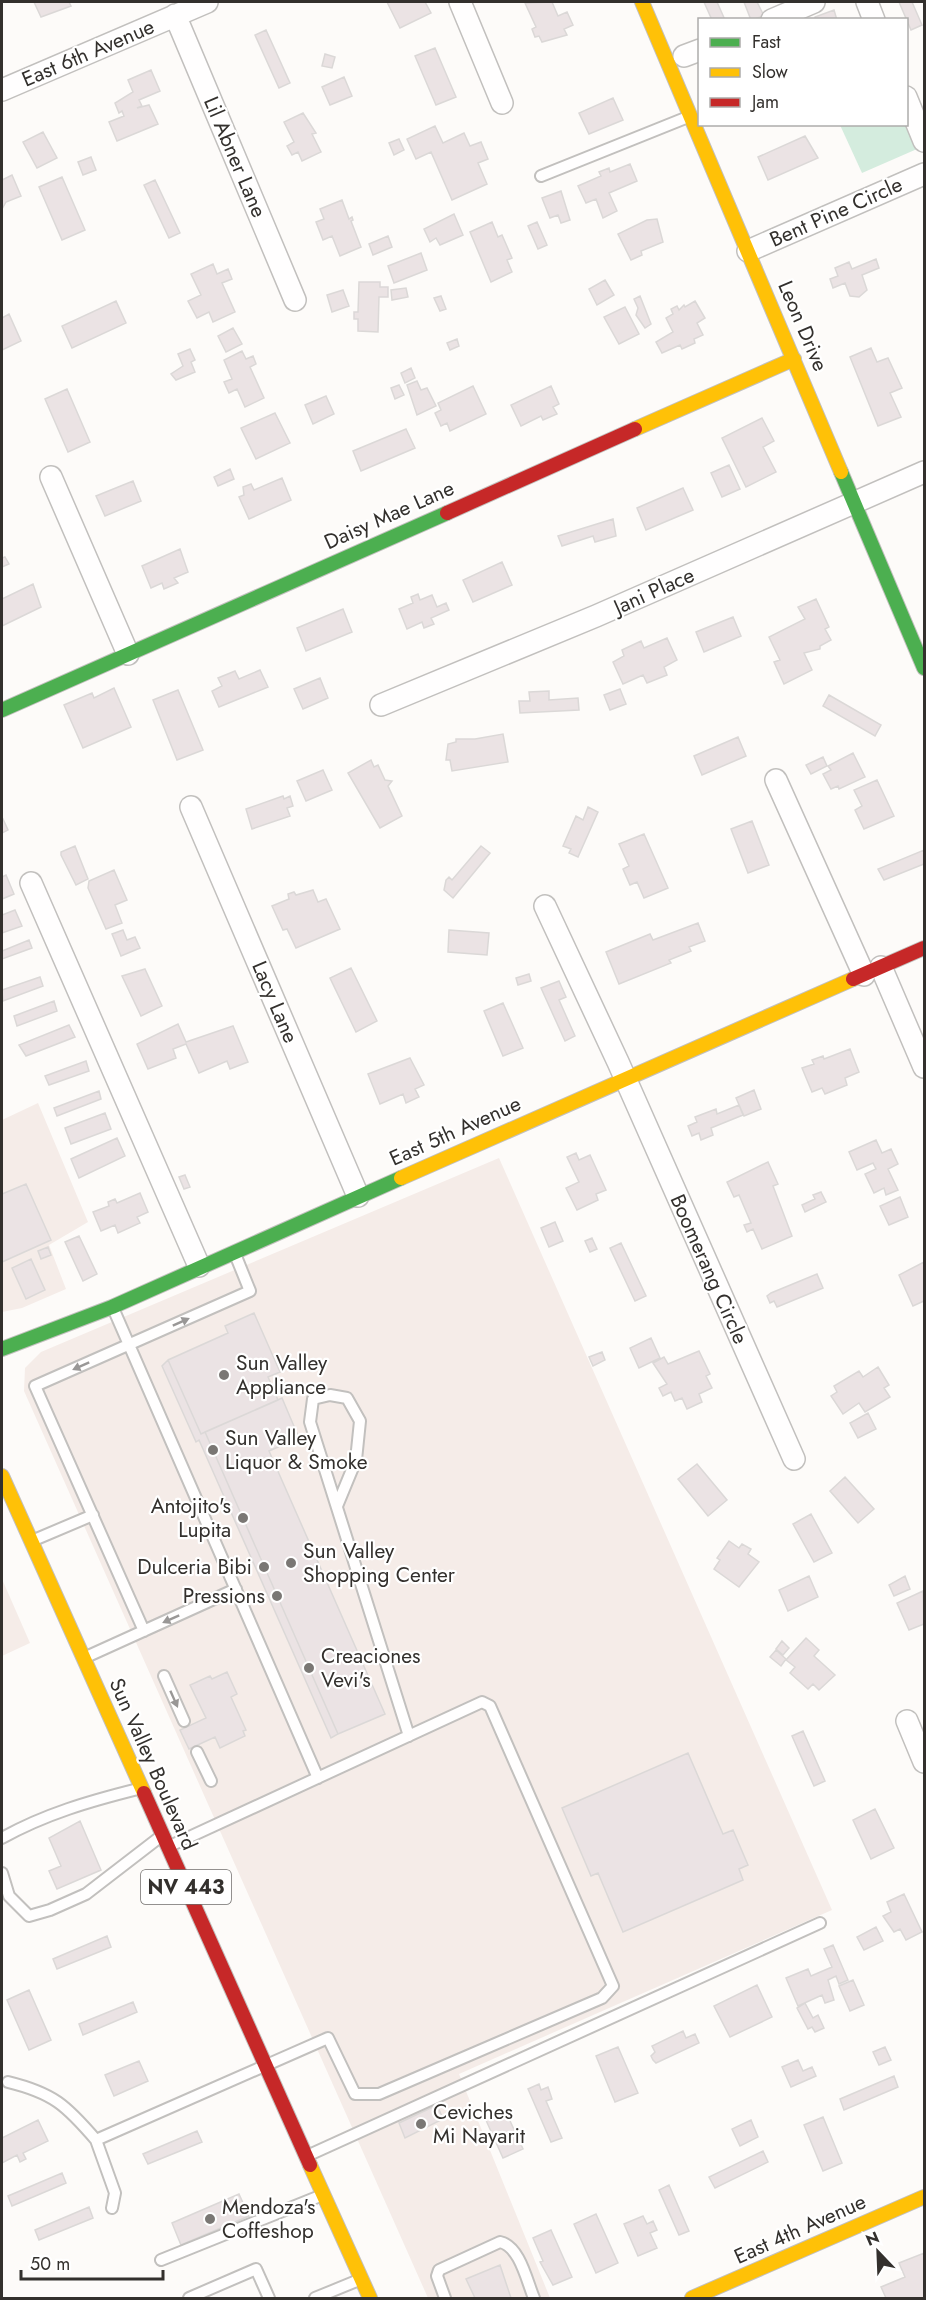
<svg xmlns="http://www.w3.org/2000/svg" width="926" height="2300" viewBox="0 0 926 2300" font-family="Jost,sans-serif">
	<style>
		.commercial { fill: #f5ece8 }
		.green { fill: #d4ecde }
		.building { fill: #ebe3e4; stroke: #dbd8d7; stroke-width: 1.5 }
		.lines { fill: none; stroke-linecap: round; stroke-linejoin: round }
		.lane-casing { stroke: #c2c0be; stroke-width: 14 }
		.street-casing { stroke: #c2c0be; stroke-width: 24 }
		.fast-casing { stroke: #c2c0be; stroke-width: 16 }
		.slow-casing { stroke: #c2c0be; stroke-width: 16 }
		.jam-casing { stroke: #c2c0be; stroke-width: 16 }
		.lane { stroke: #fffefe; stroke-width: 10 }
		.street { stroke: #fffefe; stroke-width: 21 }
		.fast { stroke: #4caf50; stroke-width: 14 }
		.slow { stroke: #ffc107; stroke-width: 14 }
		.jam { stroke: #c62828; stroke-width: 14 }
		.oneway { fill: #999796 }
		.poi-dot { fill: #7a7774; stroke: #fff; stroke-width: 2 }
		.labels { text-anchor: middle; dominant-baseline: central; stroke-width: 4.5; stroke-linejoin: round; paint-order: stroke }
		.shield { fill: #fff; stroke: #706e6c; stroke-width: 1.5 }
		.shield-label { font-size: 20px; font-weight: bold; fill: #33302d }
		.street-label { font-size: 21px; fill: #33302d; stroke: #fff }
		.poi-label { font-size: 21px; fill: #33302d; stroke: #fff; text-anchor: start }
	</style>
	<rect width="100%" height="100%" fill="#fdfbf9"/>
	<path class="commercial" d="M38,1103L88,1222L49,1245L66,1289L22,1308L2,1312V1120Z
		M499,1158L832,1910L459,2074L550,2298H428L24,1391L25,1368L41,1352Z
		M2,1579L30,1643L2,1656Z"/>
	<path class="green" d="M840,125H906L917,149L862,173Z"/>
	<path class="building" d="M34,2H69L71,6L41,17Z
		M387,2H425L431,13L400,28Z
		M552,2L558,16L567,12L573,25L564,29L567,35L542,42L539,36L535,37L532,29L536,27L525,3Z
		M704,2H717L725,20H712Z
		M744,2H757L764,16L751,20Z
		M899,2H912L922,25L911,30Z
		M834,10L837,20H815V17Z
		M266,30L290,83L279,88L255,35Z
		M435,48L456,97L436,105L415,56Z
		M325,54L335,57L332,68L322,66Z
		M151,70L160,91L139,100L142,106L137,108L149,105L158,124L117,141L109,122L124,116L122,111L119,113L115,103L133,92L128,80Z
		M344,77L352,96L330,105L322,87Z
		M613,98L623,120L589,134L579,113Z
		M303,113L316,133L312,134L321,152L302,161L298,152L292,155L287,146L294,142L284,122Z
		M435,126L443,143L464,133L470,146L481,142L488,159L478,163L487,184L452,200L431,152L416,159L407,139Z
		M43,132L57,158L37,168L23,142Z
		M805,136L818,158L768,180L758,157Z
		M399,139L404,150L394,155L389,143Z
		M91,157L96,170L83,175L78,162Z
		M630,164L637,181L609,193L617,211L603,218L596,199L586,203L578,186L601,176L599,172L609,168L610,172Z
		M12,175L21,196L6,202L2,209V180Z
		M62,177L85,230L62,240L39,187Z
		M155,180L180,233L169,238L144,185Z
		M561,191L570,220L561,223L558,215L550,218L542,198Z
		M342,200L349,219L352,217L353,220L351,221L361,247L340,256L332,236L323,240L316,222L324,219L320,209Z
		M454,214L463,235L440,245L436,238L430,242L424,229Z
		M657,219L663,242L641,251L642,255L631,260L618,234L647,220Z
		M492,222L498,237L502,235L512,258L507,260L512,272L491,282L470,232Z
		M537,222L547,245L538,249L528,226Z
		M388,236L392,247L373,255L369,244Z
		M421,253L427,270L394,283L388,266Z
		M876,259L879,268L862,275L867,290L859,297L850,296L845,283L833,288L830,279L838,276L835,268L849,262L852,269Z
		M213,264L217,274L228,269L232,279L222,283L235,312L213,322L209,312L197,318L188,301L201,295L191,274Z
		M605,280L614,295L597,305L589,289Z
		M359,282H380V287H388V297H379L378,332L358,331V319H354V312H358Z
		M406,288L408,297L392,300L391,290Z
		M343,290L349,306L332,312L327,295Z
		M441,296L446,309L440,311L434,298Z
		M640,296L651,324L645,328L636,315L638,308L634,299Z
		M116,301L126,323L72,348L62,326Z
		M695,301L705,318L697,323L703,335L694,339L695,343L682,349L680,345L662,353L656,342L673,332L666,318L673,314L671,309L677,306L679,310L684,305L685,307Z
		M625,307L639,334L619,344L604,317Z
		M9,314L21,341L2,350V318Z
		M233,328L242,344L226,352L218,336Z
		M457,339L459,346L450,350L447,343Z
		M871,348L877,362L888,358L902,388L890,393L901,417L878,426L850,357Z
		M190,349L195,360L191,362L195,372L176,380L171,374L183,366L178,354Z
		M242,351L246,359L253,356L256,364L250,367L264,398L245,407L237,389L229,393L224,382L232,379L224,360Z
		M411,368L415,378L405,383L401,373Z
		M417,381L421,390L427,388L436,406L417,415L407,385Z
		M399,385L404,395L395,399L391,388Z
		M473,386L486,414L450,431L447,423L441,426L435,413L441,410L438,403Z
		M551,386L559,404L553,407L557,414L543,420L541,416L521,426L511,405Z
		M67,389L90,442L68,452L45,399Z
		M326,396L334,414L313,424L305,405Z
		M275,413L290,443L256,459L241,428Z
		M762,418L774,441L763,447L776,472L746,487L722,438Z
		M406,429L415,448L361,471L353,451Z
		M729,465L740,489L722,497L711,473Z
		M230,469L234,479L218,486L214,477Z
		M282,478L291,500L249,519L239,497L244,495L243,487L251,484L254,490Z
		M133,481L141,501L105,516L96,496Z
		M683,488L693,510L646,530L637,508Z
		M613,519L616,536L595,542L593,536L562,546L558,536Z
		M180,549L188,572L174,578L178,583L164,589L162,583L151,588L142,566Z
		M5,557L9,564L2,567V558Z
		M502,562L512,585L473,602L463,580Z
		M33,584L41,607L2,626V599Z
		M418,594L420,600L432,595L437,607L446,603L449,610L431,618L434,624L424,628L422,622L407,629L399,609L413,603L411,597Z
		M816,599L829,627L825,629L831,640L820,646V649L804,653L812,670L784,684L774,662L780,660L769,637L805,619L798,607Z
		M343,609L352,632L306,651L297,628Z
		M733,617L741,636L704,652L696,632Z
		M667,638L677,660L664,667L667,675L647,683L643,675L623,684L613,662L624,656L622,650L641,641L644,648Z
		M260,670L268,687L219,707L212,691L222,686L218,678L235,671L239,679Z
		M320,678L328,698L303,709L294,689Z
		M114,688L131,727L83,748L64,705L92,693L94,698Z
		M620,689L626,704L610,710L604,695Z
		M178,690L203,750L177,760L153,700Z
		M549,691V700L578,698L579,710L520,713L519,701H530L529,692Z
		M829,695L881,725L875,736L823,706Z
		M503,734L508,762L452,771L450,760H446L448,744L456,742V739H475Z
		M738,737L746,756L702,775L694,756Z
		M853,753L865,777L839,789L838,786L831,789L823,774L831,770L828,766Z
		M823,757L827,766L811,774L806,765Z
		M371,760L374,767L378,765L385,780L392,781L388,786L402,816L380,828L348,773Z
		M323,770L332,790L306,801L297,781Z
		M877,780L894,816L864,829L855,810L862,806L854,790Z
		M283,796L284,799L290,796L293,806L287,808L290,816L252,829L246,809Z
		M588,807L598,812L578,857L569,853L571,849L563,846L576,816L583,820Z
		M3,819L8,830L2,833V820Z
		M752,821L769,865L748,873L731,829Z
		M644,834L668,888L644,898L637,882L630,885L623,869L629,866L619,844Z
		M75,846L88,879L76,885L61,855V852Z
		M481,846L490,853L453,898L444,890L446,880L449,877L452,880Z
		M924,850V864L884,880L878,869Z
		M114,870L127,900L115,905L122,923L106,929L88,888L89,881Z
		M6,875L14,894L2,899V877Z
		M313,890L318,902L326,899L340,929L296,948L287,929L283,930L272,906L289,899L288,894L294,892L296,895Z
		M15,910L22,926L2,933V915Z
		M698,923L705,941L689,947L691,951L669,960L671,963L619,984L606,952L650,934L653,940Z
		M123,930L127,940L135,937L140,948L121,956L112,934Z
		M449,930L489,933L487,955L448,952Z
		M29,940L32,948L2,959V951Z
		M351,968L377,1021L356,1032L330,978Z
		M145,969L162,1006L141,1016L122,976Z
		M529,974L531,981L518,985L516,978Z
		M40,977L43,986L3,1001L2,990Z
		M559,981L566,997L559,1000L575,1036L565,1041L541,988Z
		M54,1001L57,1011L17,1026L14,1016Z
		M503,1003L523,1048L503,1056L484,1011Z
		M178,1024L186,1042L233,1026L248,1062L230,1069L227,1061L199,1073L186,1044L173,1049L176,1058L148,1069L137,1044Z
		M69,1025L75,1037L26,1056L19,1045Z
		M850,1049L859,1072L845,1078L847,1085L825,1094L822,1088L812,1092L802,1068L814,1064L812,1060L823,1056L824,1059Z
		M410,1058L424,1085L415,1089L419,1097L406,1103L403,1094L380,1104L368,1074Z
		M86,1061L89,1071L49,1085L45,1076Z
		M754,1090L761,1109L744,1116L736,1098Z
		M99,1091L101,1099L57,1116L54,1108Z
		M739,1105L743,1115L711,1128L713,1135L701,1140L699,1133L692,1136L688,1126L697,1122L695,1117L716,1109L717,1114Z
		M105,1113L111,1129L71,1144L65,1128Z
		M117,1138L125,1156L79,1178L71,1159Z
		M876,1140L882,1153L891,1149L898,1164L888,1169L898,1190L886,1195L884,1188L874,1193L865,1174L876,1169L873,1163L857,1170L849,1152Z
		M576,1153L579,1160L590,1155L606,1190L596,1194L598,1200L577,1210L566,1188L579,1182L567,1157Z
		M768,1162L778,1184L773,1186L792,1236L762,1249L753,1229L747,1232L744,1225L751,1223L739,1195L734,1197L727,1182Z
		M185,1175L190,1187L184,1189L179,1177Z
		M26,1184L51,1240L2,1262V1194Z
		M821,1192L826,1202L805,1212L802,1205L815,1199L813,1195Z
		M140,1193L148,1212L137,1217L140,1223L118,1233L115,1225L101,1231L93,1212L109,1206L108,1202L115,1199L117,1203Z
		M900,1197L908,1217L889,1225L880,1206Z
		M555,1222L563,1241L549,1247L541,1228Z
		M79,1236L97,1274L83,1281L65,1242Z
		M592,1238L597,1249L590,1252L585,1241Z
		M621,1243L646,1296L635,1301L610,1248Z
		M48,1247L51,1255L41,1259L38,1251Z
		M31,1259L45,1290L26,1299L12,1268Z
		M924,1262V1301L913,1306L899,1275Z
		M817,1274L823,1288L777,1307L774,1301L770,1303L767,1296L771,1293Z
		M254,1313L280,1372L268,1377L278,1400L201,1434L168,1360L228,1333L225,1326Z
		M651,1338L660,1358L639,1368L630,1348Z
		M699,1351L710,1374L706,1376L712,1388L699,1394L702,1402L687,1409L682,1398L675,1401L671,1392L663,1396L659,1388L667,1384L653,1363L664,1357L668,1364Z
		M602,1352L605,1360L593,1366L589,1357Z
		M168,1360L201,1434L205,1432L338,1734L331,1738L199,1440L196,1442L162,1366Z
		M878,1367L889,1385L884,1388L890,1397L865,1412L859,1403L843,1414L831,1396L837,1392L834,1386L859,1371L863,1377Z
		M282,1398L299,1438L269,1451L385,1714L338,1734L205,1432Z
		M868,1413L876,1429L858,1438L850,1423Z
		M697,1464L727,1500L708,1516L678,1479Z
		M845,1477L874,1509L858,1523L830,1491Z
		M811,1514L832,1553L814,1562L793,1524Z
		M729,1541L739,1548L742,1544L751,1549L748,1554L759,1562L739,1587L714,1569L720,1560L717,1558Z
		M809,1576L818,1597L788,1611L779,1590Z
		M905,1576L910,1589L894,1596L889,1585Z
		M923,1591L924,1624L909,1630L897,1603Z
		M806,1638L819,1650L814,1656L835,1675L819,1690L813,1684L808,1689L790,1673L795,1667L786,1660Z
		M782,1641L789,1648L783,1655L776,1649Z
		M776,1650L786,1659L781,1666L770,1657Z
		M227,1672L237,1694L231,1697L246,1730L243,1731L245,1736L220,1748L215,1737L189,1749L180,1730L206,1718L190,1685L210,1676L212,1679Z
		M803,1731L825,1781L814,1786L792,1736Z
		M688,1753L723,1834L733,1830L748,1865L739,1869L743,1880L623,1932L598,1873L591,1876L562,1808Z
		M875,1809L894,1848L871,1859L853,1820Z
		M80,1821L101,1870L57,1889L49,1871L61,1866L49,1838Z
		M904,1894L922,1932L906,1940L900,1929L894,1932L883,1916L891,1912L887,1902Z
		M876,1927L883,1941L864,1950L857,1937Z
		M107,1936L111,1947L57,1969L53,1959Z
		M833,1945L848,1980L839,1984L836,1976L828,1980L834,2000L825,2003L822,1995L798,2006L786,1978L808,1969L811,1976L832,1967L824,1949Z
		M853,1980L864,2005L850,2011L839,1986Z
		M757,1985L772,2017L730,2037L714,2006Z
		M29,1990L51,2040L29,2050L7,2000Z
		M133,2002L137,2012L83,2035L79,2024Z
		M805,2003L813,2018L818,2015L824,2028L815,2032L812,2027L808,2029L797,2008Z
		M683,2031L686,2038L695,2034L699,2043L656,2063L653,2060L651,2056L655,2052L652,2046Z
		M618,2047L638,2093L615,2102L596,2056Z
		M885,2047L891,2060L879,2065L873,2052Z
		M798,2060L803,2071L812,2067L816,2076L791,2087L782,2067Z
		M139,2061L148,2081L114,2096L105,2075Z
		M894,2076L898,2087L844,2110L840,2099Z
		M539,2084L541,2090L548,2087L552,2099L546,2101L562,2138L551,2142L528,2089Z
		M437,2105L443,2119L405,2138L399,2123Z
		M505,2110L523,2149L503,2158L485,2118Z
		M823,2117L842,2163L823,2171L804,2125Z
		M38,2120L48,2141L23,2153L26,2159L20,2162L17,2155L2,2163V2138Z
		M751,2120L758,2137L740,2146L732,2129Z
		M197,2131L202,2142L148,2164L143,2154Z
		M763,2151L768,2162L715,2188L709,2177Z
		M62,2173L66,2183L12,2206L8,2196Z
		M669,2185L689,2231L679,2235L659,2190Z
		M239,2194L249,2216L181,2245L172,2223Z
		M89,2207L93,2218L39,2240L35,2230Z
		M596,2214L618,2263L596,2273L574,2224Z
		M643,2216L647,2224L653,2221L657,2230L650,2233L657,2248L638,2256L624,2224Z
		M551,2230L572,2277L553,2285L540,2262L543,2261L533,2238Z
		M924,2253V2298H886L881,2287L905,2277L899,2263Z
		M500,2265L511,2298H475L466,2279Z"/>
	<g class="lines">
		<g class="lane-casing">
			<path id="lane" d="M541,176L688,117
				M113,1308L318,1778
				M337,1506L356,1460L360,1421L347,1398L330,1395L313,1399L310,1422L409,1736
				M34,1540L93,1515
				M144,1631L35,1386L250,1291L235,1254
				M86,1657L236,1589
				M164,1676L184,1721
				M197,1752L211,1781
				M2,1838C45,1814 90,1801 138,1789
				M2,1873L9,1896L29,1916L50,1910L86,1894L160,1837
				M8,2082C53,2093 66,2105 96,2140L328,2038L355,2094H379L602,1998L613,1986L490,1706L482,1702L172,1845
				M96,2140L115,2193L112,2208
				M309,2155L820,1923
				M161,2260L320,2196
				M189,2298L256,2269L269,2298
				M315,2298L359,2280
				M445,2298L437,2276L439,2270L500,2242C520,2246 527,2282 534,2298"/>
		</g>
		<g class="street-casing">
			<path id="street" d="M460,2L502,103
				M867,2L874,20
				M175,15L295,300
				M772,20L814,2
				M684,56L700,50
				M2,90L207,2
				M906,97L924,141
				M748,251L924,174
				M51,477L128,654
				M381,705L596,616L924,472
				M776,780L864,975
				M191,807L358,1196
				M31,883L199,1266
				M545,906L618,1062L794,1459
				M881,967L924,1067
				M907,1721L924,1762"/>
		</g>
		<g class="fast-casing">
			<path id="fast" d="M841,472L924,668
				M2,710L447,513
				M2,1349L112,1307L401,1178"/>
		</g>
		<g class="slow-casing">
			<path id="slow" d="M642,2L841,472
				M635,429L794,359
				M401,1178L853,979
				M2,1476L144,1793
				M310,2165L370,2298
				M692,2298L924,2197"/>
		</g>
		<g class="jam-casing">
			<path id="jam" d="M447,513L635,429
				M853,979L924,948
				M144,1793L310,2165"/>
		</g>
		<use href="#lane" class="lane"/>
		<use href="#street" class="street"/>
		<use href="#fast" class="fast"/>
		<use href="#slow" class="slow"/>
		<use href="#jam" class="jam"/>
	</g>
	<defs><path id="oneway-solid" d="M-6-.8H1V-3.2L6.5 0L1 3.2V.8H-6Z" transform="scale(1.5)"/></defs>
	<g class="oneway">
		<use href="#oneway-solid" transform="translate(181 1322) rotate(-24)"/>
		<use href="#oneway-solid" transform="translate(81 1366) rotate(156)"/>
		<use href="#oneway-solid" transform="translate(171 1619) rotate(156)"/>
		<use href="#oneway-solid" transform="translate(174 1699) rotate(66)"/>
	</g>
	<g class="poi-dot">
		<circle cx="224" cy="1375" r="6"/>
		<circle cx="213" cy="1450" r="6"/>
		<circle cx="243" cy="1518" r="6"/>
		<circle cx="291" cy="1563" r="6"/>
		<circle cx="264" cy="1567" r="6"/>
		<circle cx="277" cy="1596" r="6"/>
		<circle cx="309" cy="1668" r="6"/>
		<circle cx="421" cy="2124" r="6"/>
		<circle cx="210" cy="2219" r="6"/>
	</g>
	<g class="labels">
		<rect class="shield" x="141" y="1870" width="90" height="34" rx="4.5"/>
		<g class="shield-label">
			<text x="186" y="1887">NV 443</text>
		</g>
		<g class="street-label">
			<text transform="translate(88 53) rotate(-23)">East 6th Avenue</text>
			<text transform="translate(235 157) rotate(67)">Lil Abner Lane</text>
			<text transform="translate(836 212) rotate(-24)">Bent Pine Circle</text>
			<text transform="translate(803 326) rotate(67)">Leon Drive</text>
			<text transform="translate(389 515) rotate(-24)">Daisy Mae Lane</text>
			<text transform="translate(654 591) rotate(-24)">Jani Place</text>
			<text transform="translate(275 1002) rotate(67)">Lacy Lane</text>
			<text transform="translate(455 1131) rotate(-24)">East 5th Avenue</text>
			<text transform="translate(709 1269) rotate(66)">Boomerang Circle</text>
			<text transform="translate(153 1764) rotate(66)">Sun Valley Boulevard</text>
			<text transform="translate(800 2229) rotate(-24)">East 4th Avenue</text>
		</g>
		<g class="poi-label">
			<text x="236" y="1363">Sun Valley<tspan x="236" dy="24">Appliance</tspan></text>
			<text x="225" y="1438">Sun Valley<tspan x="225" dy="24">Liquor &amp; Smoke</tspan></text>
			<text x="231" y="1506" text-anchor="end">Antojito's<tspan x="231" dy="24">Lupita</tspan></text>
			<text x="303" y="1551">Sun Valley<tspan x="303" dy="24">Shopping Center</tspan></text>
			<text x="252" y="1567" text-anchor="end">Dulceria Bibi</text>
			<text x="265" y="1596" text-anchor="end">Pressions</text>
			<text x="321" y="1656">Creaciones<tspan x="321" dy="24">Vevi's</tspan></text>
			<text x="433" y="2112">Ceviches<tspan x="433" dy="24">Mi Nayarit</tspan></text>
			<text x="222" y="2207">Mendoza's<tspan x="222" dy="24">Coffeshop</tspan></text>
		</g>
	</g>
	<rect width="926" height="2300" fill="none" stroke="#33302d" stroke-width="6"/>
	<rect x="698" y="18" width="210" height="108" fill="#ffffff" stroke="#adacab" stroke-width="1.5"/>
	<rect x="710" y="38" width="30" height="9" fill="#4caf50" stroke="#adacab" stroke-width="1.5"/>
	<text x="752" y="48" font-size="18" fill="#33302d">Fast</text>
	<rect x="710" y="68" width="30" height="9" fill="#ffc107" stroke="#adacab" stroke-width="1.5"/>
	<text x="752" y="78" font-size="18" fill="#33302d">Slow</text>
	<rect x="710" y="98" width="30" height="9" fill="#c62828" stroke="#adacab" stroke-width="1.5"/>
	<text x="752" y="108" font-size="18" fill="#33302d">Jam</text>
	<g transform="translate(878 2252) rotate(337)" stroke="#ffffff" stroke-width="4.5" paint-order="stroke">
	<path d="M0-4.5L10 22L0 15L-10 22Z" fill="#33302d"/>
	<text y="-9" font-size="16" font-weight="bold" text-anchor="middle" fill="#33302d">N</text>
	</g>
	<path d="M21 2270v9h142v-9" fill="none" stroke="#33302d" stroke-width="3"/>
	<text x="30" y="2270" font-size="18" fill="#33302d" stroke="#ffffff" stroke-width="4.5" paint-order="stroke">50 m</text>
</svg>
